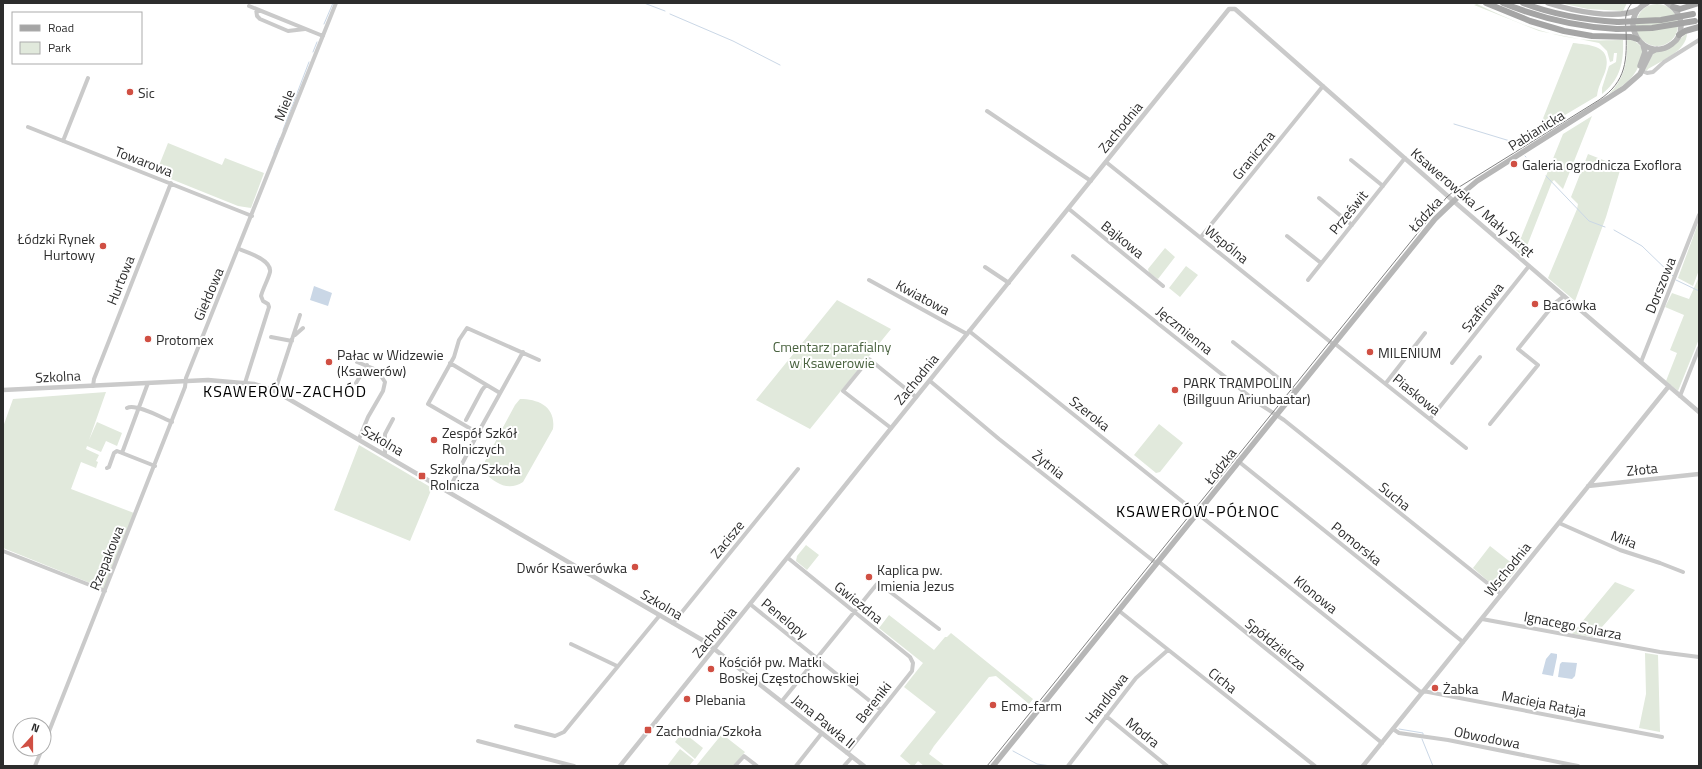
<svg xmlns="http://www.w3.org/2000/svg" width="1702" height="769" viewBox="0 0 1702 769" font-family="'Titillium Web',sans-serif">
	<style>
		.green { fill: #e1e9dc }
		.water { fill: #cad7e6 }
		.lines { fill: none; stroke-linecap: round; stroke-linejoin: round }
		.stream { stroke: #cad7e6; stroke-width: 1 }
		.minor { stroke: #cacaca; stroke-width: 4 }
		.tertiary { stroke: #cacaca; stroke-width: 4.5 }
		.secondary { stroke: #b7b7b7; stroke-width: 5.5 }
		.primary { stroke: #a5a5a5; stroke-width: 6 }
		.tram { stroke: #828282; stroke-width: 1 }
		.primary-bridge { stroke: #a5a5a5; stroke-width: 6 }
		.poi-dot { fill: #d04f43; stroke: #fff; stroke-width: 1.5 }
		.labels { text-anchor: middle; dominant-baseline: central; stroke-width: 4; stroke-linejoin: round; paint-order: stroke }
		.poi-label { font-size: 14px; fill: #2d2d2d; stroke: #fff; text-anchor: start }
		.street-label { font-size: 14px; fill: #2d2d2d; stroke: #fff }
		.park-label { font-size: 14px; fill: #4a6340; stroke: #fff }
		.quarter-label { font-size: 16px; letter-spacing: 1px; fill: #000; stroke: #fff }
	</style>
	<rect width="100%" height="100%" fill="#fff"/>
	<path class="green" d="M1560,3H1627L1623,11L1588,9Z
		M1636 25a21 21 0 1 1 42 0a21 21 0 1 1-42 0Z
		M1477,4C1512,21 1549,37 1589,40C1600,41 1612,40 1623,40C1624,62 1620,80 1602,94V88L1609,66L1616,62L1617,53H1619H1611H1614L1613,61L1610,62L1607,51L1599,43L1539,31L1474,5Z
		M1687,33C1687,51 1661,61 1648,69L1647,71L1645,70L1654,52L1670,48Z
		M1627,39C1635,40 1638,43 1643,49C1640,73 1629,83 1609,94C1625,78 1628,61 1627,39Z
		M1573,43C1592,45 1613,46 1605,72C1602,80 1598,87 1597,96L1538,131Z
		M1592,116L1563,189L1554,180L1552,182L1523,256L1516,250L1563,134Z
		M168,143L222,165L225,158L264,173L251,208L238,206L156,173Z
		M1588,154L1621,167L1606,217L1575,301L1548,278L1577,209L1578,204L1571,197Z
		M1699,221V270L1693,286L1678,278Z
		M1165,248L1175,257L1158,279L1149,273L1148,269Z
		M1186,266L1198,275L1180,297L1169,288Z
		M1698,279L1699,339L1678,391L1666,381L1677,353L1670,350L1684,315L1665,307L1672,293L1689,299Z
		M837,300L891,329L810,429L756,400Z
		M106,392L89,440L97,422L122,433L117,446L106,441L101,452L87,446L86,449L99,455L96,461L98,462L96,468L81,462L71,489L134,513L105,589L3,548V427L13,399Z
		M520,399C539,399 556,407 553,429L523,482C508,492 495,483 484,472L485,461L515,405Z
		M1159,424L1183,443L1160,472L1156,473L1134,455Z
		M359,445L432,488L410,541L334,510Z
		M806,545L819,555L807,570L796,561L797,556Z
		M1490,546L1518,568L1502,587L1496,588L1473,568Z
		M1615,582L1635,590L1593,637L1572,634Z
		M889,615L934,650L945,637H947L951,633L1033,699L1029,704L996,676L989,677L934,746L929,754L945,766H924L918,761L914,766H912L900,756L936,712L904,687L923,663L879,628Z
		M1645,653L1658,655L1660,732L1639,728L1646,694Z
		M683,732L703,748L695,759L675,742Z
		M722,734L745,752L733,766H696Z
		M680,749L694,760L689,766H667Z"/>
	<path class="water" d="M314,286L332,293L328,306L310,300Z
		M1551,653L1557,654V657L1553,676L1542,674L1546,659Z
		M1562,662L1577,663L1575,676L1572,679L1558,677L1560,664Z"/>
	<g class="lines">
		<path class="stream" d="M644,3L665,11
			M670,14L733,41L780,65
			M324,24L333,3
			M313,52L317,42
			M1454,124L1510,141
			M283,130L309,62
			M1514,142L1518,146
			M274,153L280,138
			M1525,156L1526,157
			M1546,176L1589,221L1605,227
			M1614,230L1642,246L1673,276
			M1676,280L1699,291
			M1399,729L1423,733V736
			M1422,739L1433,766
			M1013,751L1037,764L1051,766"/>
		<path class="minor" d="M249,6L323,36
			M256,9L257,16L260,19L288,31L305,29
			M1642,71L1647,73L1653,72L1664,62L1699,40
			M987,111L1091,181
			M28,127L252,216
			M63,141L88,78
			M1351,160L1383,186
			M1106,162L1333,344
			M1319,198L1352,225
			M1069,209L1163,286
			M1287,236L1321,263
			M1201,237L1323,86
			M239,249C247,252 272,260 270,272C268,280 263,288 261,296L263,301L268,304L269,307L245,383
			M1073,256L1258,403L1284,420L1501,594
			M985,267L1009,283
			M869,280L967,334
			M1308,280L1405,158
			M969,331L1422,693
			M295,335L303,328
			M271,337L292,341
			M1233,342L1295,391
			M1334,343L1466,448
			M357,362L377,370L385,382L383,391L368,417L359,439
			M1641,362L1699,215
			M450,363L500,393
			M1452,363L1529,266
			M930,381L999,439L1156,563
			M356,383L367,365
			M1386,383L1425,333
			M93,386L94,379L171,183
			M275,391L300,315
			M1680,396L1699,348
			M127,408C136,403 162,418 172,422
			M1430,419L1480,357
			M466,420L482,390L486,385
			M1490,424L1538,365L1518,349L1555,303L1564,296
			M891,428L843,391L869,359L916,397
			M478,433L428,404L454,357L459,340L467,328L539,360
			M122,453L148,383
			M385,454V434L393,419
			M1238,461L1463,642
			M107,468L109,467L114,453L117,451L155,466
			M448,491L478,433L523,352
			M1559,523L1620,550L1660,563L1683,572
			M3,551L105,591
			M788,558L910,657L913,663L912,671L847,753
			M1158,561L1382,743
			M750,604L881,710
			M1118,610L1315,766
			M1482,619L1660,652L1699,657
			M673,623L798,469
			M571,644L617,666
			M1423,691L1662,737
			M782,701L877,584L881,585L939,629
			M1106,716L1167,766
			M516,726L555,736L564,732L660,615
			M1393,729L1399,733L1448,740L1578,766
			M478,741L574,766
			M44,744L185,387L186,378L336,3
			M35,766L42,749
			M735,766L744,756L757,766
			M796,766L822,733
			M844,766L852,757
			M1068,766L1136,678L1168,650"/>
		<path class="tertiary" d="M3,390L208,380L254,384L275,391L704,641L864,766
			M1588,486L1699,474
			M620,766C822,513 1026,261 1229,9H1235L1450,198L1699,412
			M1363,766L1669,386"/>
		<path class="secondary" d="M1548,3C1570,10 1618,21 1639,9
			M1647,3C1615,19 1644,65 1672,44C1678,40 1681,33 1681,26C1681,16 1675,8 1667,3
			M1640,66L1645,52L1643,45
			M993,766L1435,219L1458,197L1477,181L1624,88L1640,74L1651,52L1657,49"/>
		<path class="primary" d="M1486,3L1530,21L1564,31L1592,36L1631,37L1637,39
			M1503,3C1540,18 1577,27 1617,29
			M1523,3C1554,15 1585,20 1618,22
			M1673,7L1680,9L1699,3
			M1679,35L1685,31L1699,27"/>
		<path class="tram" d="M987,766L1446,198L1456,189L1599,100C1627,81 1627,60 1626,29C1625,19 1625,11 1632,3"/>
		<path class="primary-bridge" d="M1618,22L1661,20L1693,14
			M1617,29L1652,28L1695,21"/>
	</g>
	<g class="poi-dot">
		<circle cx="130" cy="92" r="4"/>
		<circle cx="1514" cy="164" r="4"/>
		<circle cx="103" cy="246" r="4"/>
		<circle cx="1535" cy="304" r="4"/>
		<circle cx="148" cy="339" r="4"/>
		<circle cx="1370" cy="352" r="4"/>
		<circle cx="329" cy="362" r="4"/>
		<circle cx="1175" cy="390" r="4"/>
		<circle cx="434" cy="440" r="4"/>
		<rect x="418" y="472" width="8" height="8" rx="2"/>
		<circle cx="635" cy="567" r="4"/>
		<circle cx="869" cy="577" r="4"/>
		<circle cx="711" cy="669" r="4"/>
		<circle cx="1435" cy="688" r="4"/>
		<circle cx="687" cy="699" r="4"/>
		<circle cx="993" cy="705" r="4"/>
		<rect x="644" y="726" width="8" height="8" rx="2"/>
	</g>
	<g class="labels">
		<g class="poi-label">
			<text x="138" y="92">Sic</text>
			<text x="1522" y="164">Galeria ogrodnicza Exoflora</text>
			<text x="95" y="238" text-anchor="end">Łódzki Rynek<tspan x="95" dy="16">Hurtowy</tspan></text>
			<text x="1543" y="304">Bacówka</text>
			<text x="156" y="339">Protomex</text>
			<text x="1378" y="352">MILENIUM</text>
			<text x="337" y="354">Pałac w Widzewie<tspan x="337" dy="16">(Ksawerów)</tspan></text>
			<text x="1183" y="382">PARK TRAMPOLIN<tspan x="1183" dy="16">(Billguun Ariunbaatar)</tspan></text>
			<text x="442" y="432">Zespół Szkół<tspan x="442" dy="16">Rolniczych</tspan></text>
			<text x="430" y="468">Szkolna/Szkoła<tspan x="430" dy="16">Rolnicza</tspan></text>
			<text x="627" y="567" text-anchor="end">Dwór Ksawerówka</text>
			<text x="877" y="569">Kaplica pw.<tspan x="877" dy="16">Imienia Jezus</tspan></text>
			<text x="719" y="661">Kościół pw. Matki<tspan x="719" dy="16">Boskej Częstochowskiej</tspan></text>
			<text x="1443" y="688">Żabka</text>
			<text x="695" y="699">Plebania</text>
			<text x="1001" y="705">Emo-farm</text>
			<text x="656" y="730">Zachodnia/Szkoła</text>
		</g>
		<g class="street-label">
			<text transform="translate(284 105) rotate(-68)">Miele</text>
			<text transform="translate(1120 127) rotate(-51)">Zachodnia</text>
			<text transform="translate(1536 130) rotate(-32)">Pabianicka</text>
			<text transform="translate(1253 155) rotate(-51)">Graniczna</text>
			<text transform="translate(144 161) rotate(21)">Towarowa</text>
			<text transform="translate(1473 202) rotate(41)">Ksawerowska / Mały Skręt</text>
			<text transform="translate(1348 212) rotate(-51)">Prześwit</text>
			<text transform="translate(1425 214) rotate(-48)">Łódzka</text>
			<text transform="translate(1123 239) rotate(39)">Bajkowa</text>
			<text transform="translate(1227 244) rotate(39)">Wspólna</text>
			<text transform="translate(120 280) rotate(-68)">Hurtowa</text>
			<text transform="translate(1660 285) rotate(-68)">Dorszowa</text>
			<text transform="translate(208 294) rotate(-67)">Giełdowa</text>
			<text transform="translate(923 297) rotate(28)">Kwiatowa</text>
			<text transform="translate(1482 307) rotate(-52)">Szafirowa</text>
			<text transform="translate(1185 330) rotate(39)">Jęczmienna</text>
			<text transform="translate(58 376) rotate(-3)">Szkolna</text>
			<text transform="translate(916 379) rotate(-51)">Zachodnia</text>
			<text transform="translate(1417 394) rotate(39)">Piaskowa</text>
			<text transform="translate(1090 413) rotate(38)">Szeroka</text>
			<text transform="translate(383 440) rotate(30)">Szkolna</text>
			<text transform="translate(1049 464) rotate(38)">Żytnia</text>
			<text transform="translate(1220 466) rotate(-52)">Łódzka</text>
			<text transform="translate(1642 469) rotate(-6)">Złota</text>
			<text transform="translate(1395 496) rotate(39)">Sucha</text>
			<text transform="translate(727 539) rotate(-51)">Zacisze</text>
			<text transform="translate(1624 539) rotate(21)">Miła</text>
			<text transform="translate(1357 543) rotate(39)">Pomorska</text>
			<text transform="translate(106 558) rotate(-68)">Rzepakowa</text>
			<text transform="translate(1507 569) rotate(-51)">Wschodnia</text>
			<text transform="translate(1316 594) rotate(39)">Klonowa</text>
			<text transform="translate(859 602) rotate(39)">Gwiezdna</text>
			<text transform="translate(662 604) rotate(30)">Szkolna</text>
			<text transform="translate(785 618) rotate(39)">Penelopy</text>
			<text transform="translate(1573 625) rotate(11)">Ignacego Solarza</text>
			<text transform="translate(714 632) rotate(-51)">Zachodnia</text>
			<text transform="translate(1276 644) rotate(39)">Spółdzielcza</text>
			<text transform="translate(1223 680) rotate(38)">Cicha</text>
			<text transform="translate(1106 698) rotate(-52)">Handlowa</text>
			<text transform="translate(873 702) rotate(-52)">Bereniki</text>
			<text transform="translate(1544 703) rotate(11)">Macieja Rataja</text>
			<text transform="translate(824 721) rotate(39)">Jana Pawła II</text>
			<text transform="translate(1143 732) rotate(39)">Modra</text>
			<text transform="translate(1487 737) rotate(11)">Obwodowa</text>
		</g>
		<g class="park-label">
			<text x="832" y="346">Cmentarz parafialny<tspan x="832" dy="16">w Ksawerowie</tspan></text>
		</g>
		<g class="quarter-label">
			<text x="285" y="391">KSAWERÓW-ZACHÓD</text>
			<text x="1198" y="511">KSAWERÓW-PÓŁNOC</text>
		</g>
	</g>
	<rect width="1702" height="769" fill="none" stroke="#2d2d2d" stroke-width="8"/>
	<rect x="12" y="12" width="130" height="52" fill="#ffffff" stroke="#ababab"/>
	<rect x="20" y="25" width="20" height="6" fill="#a5a5a5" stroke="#ababab"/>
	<text x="48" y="32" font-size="12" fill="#2d2d2d">Road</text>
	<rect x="20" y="42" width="20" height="12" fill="#e1e9dc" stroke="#ababab"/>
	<text x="48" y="52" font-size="12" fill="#2d2d2d">Park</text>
	<g transform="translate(32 737) rotate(21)"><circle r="19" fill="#ffffff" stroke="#ababab"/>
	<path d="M0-3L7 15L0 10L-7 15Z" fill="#d04f43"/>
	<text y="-6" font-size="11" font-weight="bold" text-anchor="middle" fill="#2d2d2d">N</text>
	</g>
</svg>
